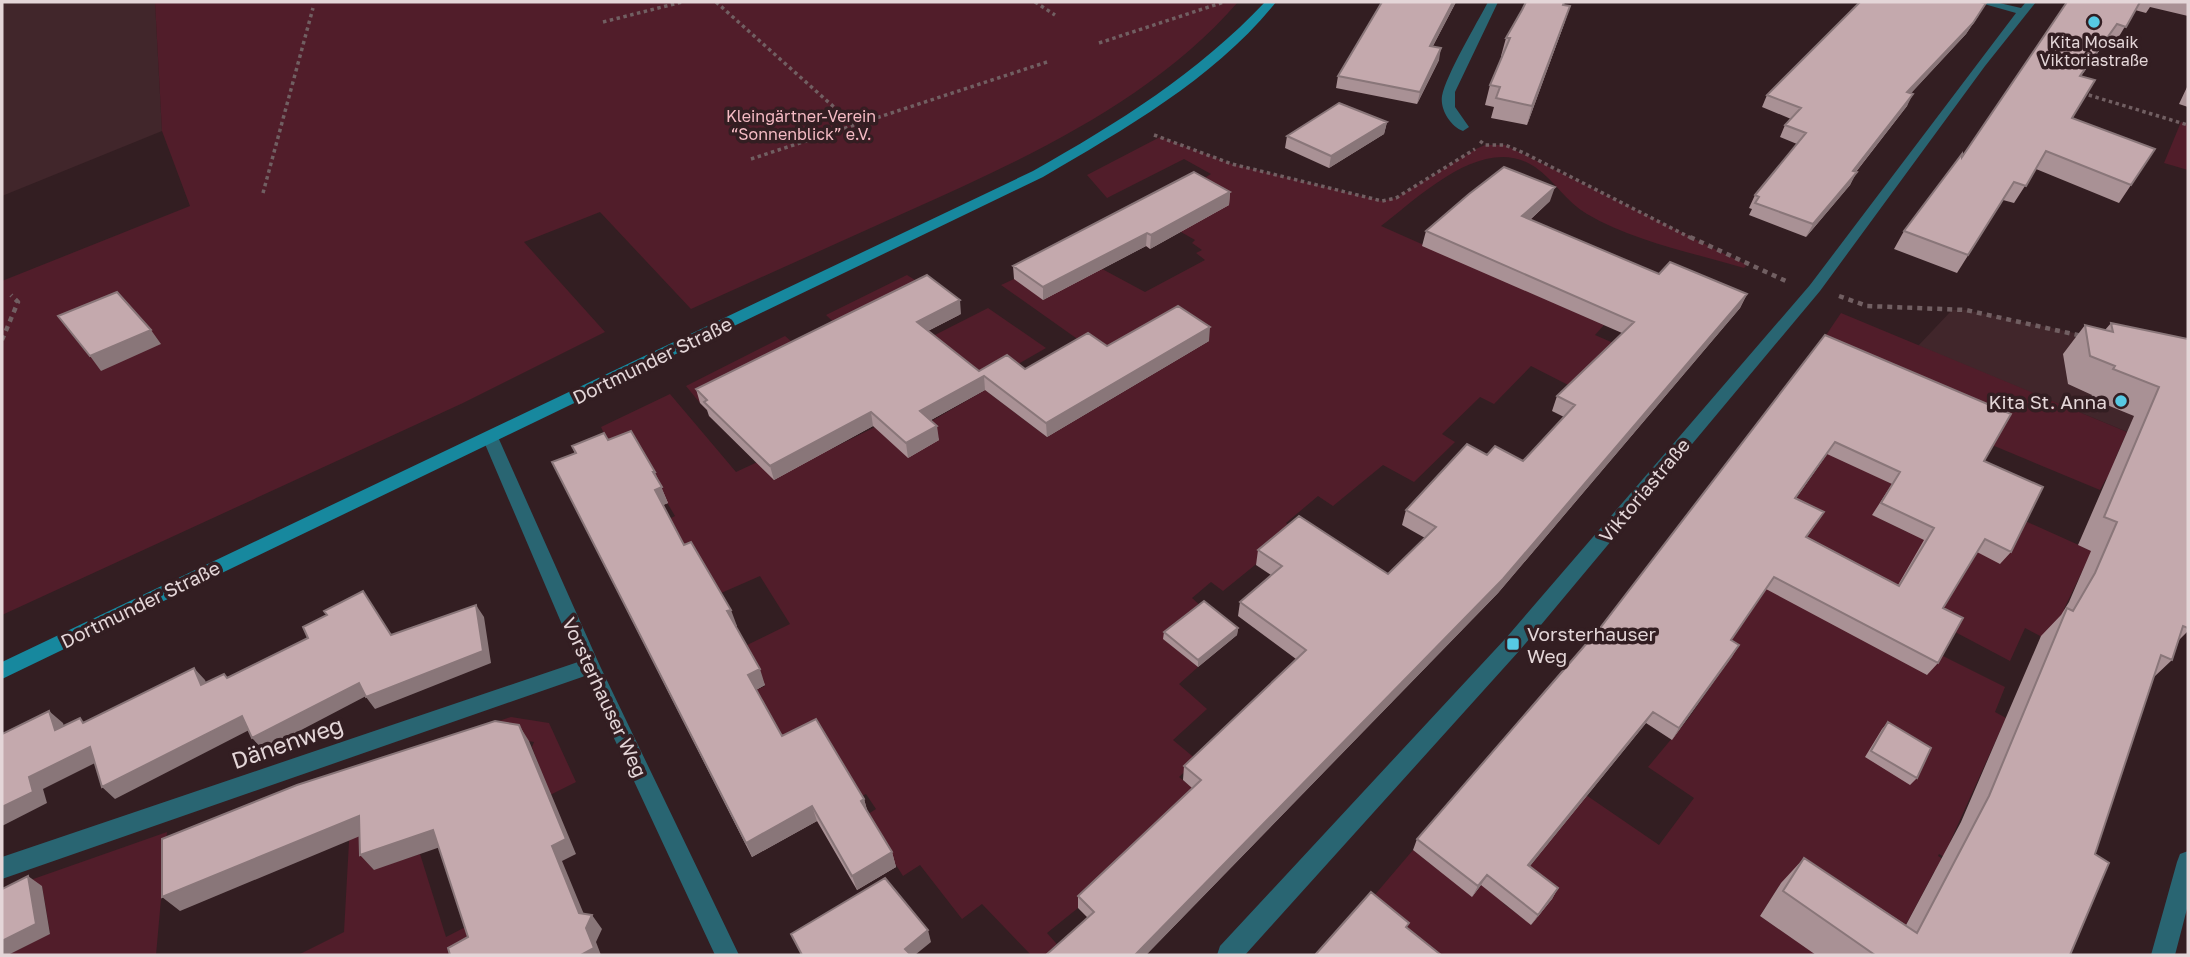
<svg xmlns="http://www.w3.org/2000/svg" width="2190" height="957" viewBox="0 0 2190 957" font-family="'Golos Text',sans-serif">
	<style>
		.built { fill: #41262b }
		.green { fill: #511d2a }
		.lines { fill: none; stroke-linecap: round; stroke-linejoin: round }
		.path-far1 { stroke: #715f62; stroke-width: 3.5; stroke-dasharray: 3.5 3.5; stroke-linecap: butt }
		.path { stroke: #715f62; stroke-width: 4.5; stroke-dasharray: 5 5; stroke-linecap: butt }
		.street { fill: #296572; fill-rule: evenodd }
		.secondary { fill: #17889e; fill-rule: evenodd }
		.wall { fill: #a99195; fill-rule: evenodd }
		.shaded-wall { fill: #897679 }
		.building { fill: #c4a9ad; stroke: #897679; stroke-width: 2; fill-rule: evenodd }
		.poi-dot { fill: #57c9e3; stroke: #331e22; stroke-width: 2.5 }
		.labels { text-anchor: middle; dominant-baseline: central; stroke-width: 7; stroke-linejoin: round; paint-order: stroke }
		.far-poi-label { font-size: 16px; fill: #e4d6d8; stroke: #331e22 }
		.far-park-label { font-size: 16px; fill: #f5bbc4; stroke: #331e22 }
		.street-label { font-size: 19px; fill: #e4d6d8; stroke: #331e22 }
		.poi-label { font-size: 19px; fill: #e4d6d8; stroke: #331e22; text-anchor: end }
		.near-street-label { font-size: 23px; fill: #e4d6d8; stroke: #331e22 }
	</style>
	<rect width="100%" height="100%" fill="#331e22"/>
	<path class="built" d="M2,2H155L162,131L2,196Z
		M1952,310H1966L2188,357V457L1918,346Z"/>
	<path class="green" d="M155,2H1238C1150,103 1024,159 904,213C833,245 762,277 691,309L600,212L524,242L605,332L463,403L2,615V281L190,206L162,131Z
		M2181,122L2188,125V170L2164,163Z
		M1160,137L1232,164L1382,201L1396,198L1476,149L1485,145H1505L1747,265L1744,268C1694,253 1632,241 1587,214C1566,202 1555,181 1535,167C1484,132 1419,197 1381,226L1604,325L1595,335L1634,352L1576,389L1531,366L1494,404L1480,397L1442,434L1455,442L1414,482L1383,465L1333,506L1318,496L1286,523L1297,531L1223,591L1211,582L1192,598L1203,608L1164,639L1198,667L1179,684L1207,709L1173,740L1197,760L1179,777L1199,793L1078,908L1047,933L1064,952L1060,955H1031L982,904L962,919L920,865L903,876L865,816L876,809L866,794L858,798L787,752L754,691L765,686L743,647L790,624L760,576L712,597L667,520L675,516L659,489L611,449L601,427L670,394L736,472L815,435L831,449L875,427L923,426L985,390L1047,437L1209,341L1107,360L1001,285L1014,279L1091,263L1145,292L1205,260L1196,253L1202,250L1192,243L1195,240L1181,232L1193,185L1211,174L1184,159L1107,198L1087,175Z
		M907,275L929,289L844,332L826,315Z
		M988,308L1046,348L980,386L931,337Z
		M1841,313L2127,432L2115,459L2114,482L2106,479L2100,490L1992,445L1818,347Z
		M785,336L804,352L700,403L686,386Z
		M1819,448L1892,484L1873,515L1907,532L2023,520L2092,551L2064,609L2063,648L2025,628L2010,661L1817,559L1926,675L1939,654L2005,687L1995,712L2006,718L1950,842L1961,849L1955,863L1939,854L1938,856L1953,865L1934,872L1890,955L1781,883L1760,916L1817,955H1421L1367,904L1413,850L1472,896L1485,881L1504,904L1532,925L1522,876L1586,795L1659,845L1694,798L1648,767L1688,719L1731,657L1709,644L1732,635L1757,603L1788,510L1821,463Z
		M511,717L549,723L576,782L550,795L532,747L534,742L501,736L374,869L420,854L446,937L567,875L473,955H298L344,932L353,770Z
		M167,832L156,955H8L50,933L42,886L2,906V890Z"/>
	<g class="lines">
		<path class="path-far1" d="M716,2L853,124
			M1035,2L1055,15
			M603,22L682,2
			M1099,43L1224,2
			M2082,93L2188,125
			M1154,135L1232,164L1382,201L1396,198L1475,149
			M1480,141L1485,145H1505L1524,153L1693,239
			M751,159L1050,61
			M263,193L313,8"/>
		<path class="path" d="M1690,237L1788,282
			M1839,296L1867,306L1966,310L2082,336
			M2,340L18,302L11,295"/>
		<path class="street" d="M1488,2H1498L1455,92V107L1469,127L1463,131C1450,126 1440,109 1442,96C1446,75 1477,23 1488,2Z
			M1977,2H1995L2021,8L2026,2H2036L1985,66L1820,291L1520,650L1245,955H1217L1220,946L1506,638L1810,285L2016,13Z
			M490,431L498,437L600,666L739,955H715L585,676L2,879V857L578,662L482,437Z
			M2188,851V905L2175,955H2151L2177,862L2180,854Z"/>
		<path class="secondary" d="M1265,2H1276C1215,78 1126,128 1043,177L2,679V662L1033,171C1118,123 1198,73 1265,2Z"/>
	</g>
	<path class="wall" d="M1456,2L1433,46L1439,60L1417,104L1336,88L1338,76Z
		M2067,2H2188V16L2150,7L2146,13L2135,10L2115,43L2106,41L2081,76L2072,118L2131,185L2119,203L2036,169L2014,203L2003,200L1957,273L1894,249L1904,231L1962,157Z
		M1565,5L1570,6L1564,24L1527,125L1491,118L1494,107L1485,105L1490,85L1503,57L1501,56L1506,38Z
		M1979,15L1966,34L1911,93L1907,106L1856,172L1850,185L1806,237L1749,215L1752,209L1749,208L1755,195L1797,144L1780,137L1785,125L1791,119L1762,107L1767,95Z
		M2188,85V107L2179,104Z
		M1387,122L1384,134L1329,168L1285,148L1287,136Z
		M1230,192L1229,205L1150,249L1146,246L1043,300L1014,279L1013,266Z
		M1550,201L1530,220L1659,274L1747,294L1740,308L1498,593L1146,955H1046L1088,918L1078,908V896L1192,788L1183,780L1184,766L1296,659L1238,616L1240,602L1271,575L1256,565L1258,550L1388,574L1425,538L1402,525L1406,510L1487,455L1523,461L1564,417L1552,411L1557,396L1622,333L1422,246L1426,231Z
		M961,314L928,331L979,371L1025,369L1107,346L1209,341L1047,437L985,390L931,420L939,440L908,458L873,426L774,480L709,416L707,410L700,403L696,389Z
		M2111,323L2188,339V631L2179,640L2172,660L2154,677L2095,854L2070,955H1816L1760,916L1781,883L1804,858L1906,925L1961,822L2041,636L2061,615L2069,602L2091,551L2078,545L2134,416L2090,398L2092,395L2068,384L2063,354L2085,325L2105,330Z
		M1825,335L1984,461L2011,552L2000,564L1977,552L1943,608L1938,663L1927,675L1766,589L1731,640L1739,645L1672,740L1646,723L1529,867L1558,888L1552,899L1531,925L1481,885L1472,897L1413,850L1417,839L1600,628ZM1827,454L1892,484L1872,515L1924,540L1898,585L1807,537L1824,512L1796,498Z
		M608,440L659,482L668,503L663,505L684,545L737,626H736L765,685L756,690L782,736L864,799L868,813L892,852L896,867L857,890L817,821L752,857L552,462L575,454L572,446Z
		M1238,628L1237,635L1198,667L1163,639L1164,632Z
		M1888,722L1917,778L1910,785L1865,757L1882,729Z"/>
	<path class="shaded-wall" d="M1453,2H1456L1427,57L1430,46Z
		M1986,3L1966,34L1901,104L1907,92Z
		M1570,6L1564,24L1527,125L1532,106Z
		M2117,24L2106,41L2069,93L2080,76Z
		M1441,48L1439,60L1417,104L1420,92Z
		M1913,94L1907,106L1847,183L1853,171Z
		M1387,122L1384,134L1329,168L1331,156Z
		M1857,172L1850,185L1806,237L1813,224Z
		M1555,187L1550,201L1517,231L1522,216Z
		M1230,192L1229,205L1150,249L1151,235Z
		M1147,233L1146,246L1043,300V287Z
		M1747,294L1740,308L1498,593L1146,955H1135Z
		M960,300L961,314L918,336L917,322Z
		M1210,327L1209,341L1047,437L1046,423Z
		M151,330L161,344L101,371L90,356Z
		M984,376L985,390L922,425L920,411Z
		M871,412L873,426L774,480L770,466Z
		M937,426L939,440L908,458L906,443Z
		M1835,442L1827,454L1788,510L1795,498Z
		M653,472H655L668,503L661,506L655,490Z
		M476,605L484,617L491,663L375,709L366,697Z
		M731,610L737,626L733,628L727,611Z
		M1238,628L1237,635L1198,667V660Z
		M1739,645L1732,657L1672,740L1679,728Z
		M194,668L205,680L212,697L201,685Z
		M760,669L765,685L754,691L748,675Z
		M359,683L368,695L263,750L252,738Z
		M49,711L63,723L69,742L55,730Z
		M1653,712L1646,723L1522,876L1528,865Z
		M242,716L253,728L115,799L102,787Z
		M519,725L529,741L576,854L562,861L588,924L592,915L602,929L596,942L601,955H581L579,913L552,846Z
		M90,747L103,759L43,789L47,803L2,826V807L29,777Z
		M864,799L868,814L861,801Z
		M812,806L817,821L752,857L746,843Z
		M359,816L372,831L180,911L162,897Z
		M433,830L446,845L374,870L360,855Z
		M892,852L896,867L857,890L852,876Z
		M1487,875L1481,885L1472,897L1478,886Z
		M28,876L42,886L50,934L8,955H2V941Z
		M1558,888L1552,899L1531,925L1538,915Z
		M928,930L931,942L915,955H907L905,949Z"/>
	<path class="building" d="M1382,2H1453L1430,46L1441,48L1420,92L1338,76Z
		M1526,2H1564L1563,5L1570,6L1532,106L1496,98L1500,87L1490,85L1510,38H1506L1522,10Z
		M1860,2H1980L1986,3L1973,23L1907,92L1913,94L1853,171L1857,172L1813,224L1755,203L1759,197L1755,195L1806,133L1785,125L1801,108L1767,95Z
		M2067,2H2140L2126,27L2117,24L2080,76L2095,80L2072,118L2155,149L2131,185L2046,151L2026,186L2014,182L1968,255L1904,231L1962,154V157Z
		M1339,103L1387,122L1331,156L1287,136Z
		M1504,167L1555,187L1522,216L1659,274L1670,262L1747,294L1503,579L1135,955H1046L1094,912L1078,896L1201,780L1184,766L1306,650L1240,602L1282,566L1258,550L1299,516L1388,574L1436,527L1406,510L1467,444L1487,455L1495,446L1523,461L1575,405L1557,396L1634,322L1426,231L1469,194Z
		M1194,172L1230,192L1151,235L1147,233L1043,287L1013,266Z
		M927,275L960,300L917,322L979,371L1007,355L1025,369L1088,333L1107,346L1178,306L1210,327L1046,423L984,376L920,411L937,426L906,443L871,412L770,466L704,402L707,400L696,389Z
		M117,292L151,330L90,356L58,316Z
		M2111,323L2188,339V628L2183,626L2172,660L2161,655L2095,854L2109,863L2070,955H1875L1783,891L1804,858L1917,933L1989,796L2067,608L2073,611L2095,573L2117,522L2104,517L2159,387L2113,369L2115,366L2090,356L2085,325L2113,332Z
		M1825,335L2011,414L1984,461L2043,487L2011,552L1985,539L1943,608L1963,618L1938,663L1774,577L1731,640L1739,645L1679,728L1653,712L1528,865L1558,888L1538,915L1487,875L1478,886L1417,839L1600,628ZM1835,442L1900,472L1881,503L1934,528L1899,586L1806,537L1824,512L1795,498Z
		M631,431L655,472H653L662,487L655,490L684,545L691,542L731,610L727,611L760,669L748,675L782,736L816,719L864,799L861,801L892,852L852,876L812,806L746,843L552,462L576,453L572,446L604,433L608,440Z
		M363,591L391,635L476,605L483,651L366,697L359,683L252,738L242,716L102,787L90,747L29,777L33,792L2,807V734L49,711L55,730L80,718L83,723L194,668L201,685L224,674L227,678L308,638L303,627L327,615L324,611Z
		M1204,601L1238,628L1198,660L1164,632Z
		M495,721L519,725L566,839L552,846L579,913L592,915L586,928L594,948L581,955H450L448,948L468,937L433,830L360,855L359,816L162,897V839L297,785Z
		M1888,722L1931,748L1917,778L1871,751Z
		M28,876L36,924L2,941V889Z
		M885,878L928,930L905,949L911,955H802L791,934Z
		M1371,892L1409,923L1406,927L1441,955H1315Z"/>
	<g class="poi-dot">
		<circle cx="2094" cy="22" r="7"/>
		<circle cx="2121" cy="401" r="7"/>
		<rect x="1506" y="637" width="14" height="14" rx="3.5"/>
	</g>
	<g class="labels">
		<g class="far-poi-label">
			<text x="2094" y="42">Kita Mosaik<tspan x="2094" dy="18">Viktoriastraße</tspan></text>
		</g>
		<g class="far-park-label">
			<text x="801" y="116">Kleingärtner-Verein<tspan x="801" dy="18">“Sonnenblick” e.V.</tspan></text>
		</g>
		<g class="street-label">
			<text transform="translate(652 360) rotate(-26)">Dortmunder Straße</text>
			<text transform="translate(1644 490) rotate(-50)">Viktoriastraße</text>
			<text transform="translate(140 604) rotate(-26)">Dortmunder Straße</text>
			<text transform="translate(605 697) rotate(65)">Vorsterhauser Weg</text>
		</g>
		<g class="poi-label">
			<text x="2107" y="401">Kita St. Anna</text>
			<text x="1527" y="633" text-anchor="start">Vorsterhauser<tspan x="1527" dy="22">Weg</tspan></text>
		</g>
		<g class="near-street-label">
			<text transform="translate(287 742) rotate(-19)">Dänenweg</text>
		</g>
	</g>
	<rect width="2190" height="957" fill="none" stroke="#e4d6d8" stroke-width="7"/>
</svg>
